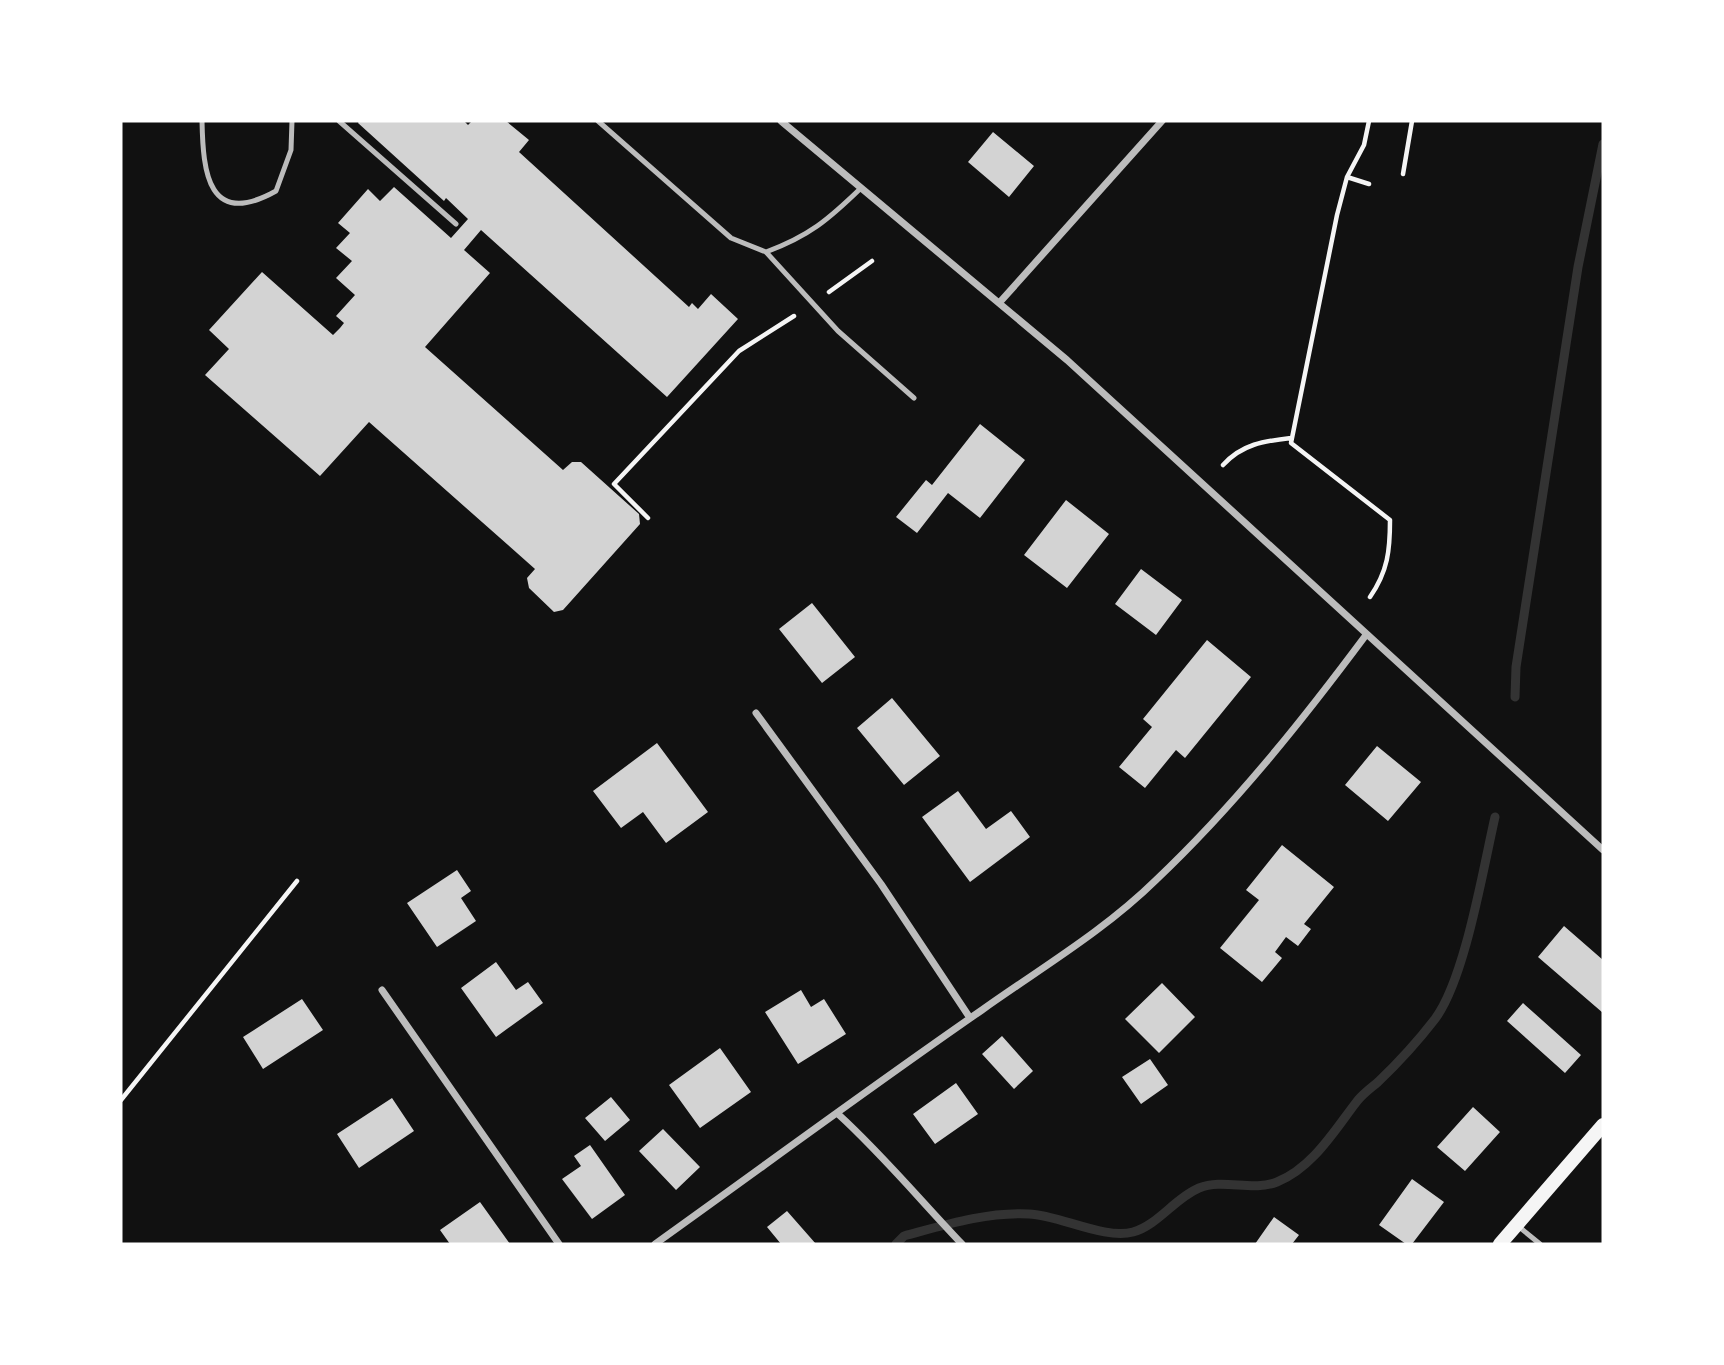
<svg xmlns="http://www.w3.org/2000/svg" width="1724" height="1365" viewBox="0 0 1724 1365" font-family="Ubuntu,sans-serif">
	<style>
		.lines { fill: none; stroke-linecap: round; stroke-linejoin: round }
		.stream { stroke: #333; stroke-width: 9 }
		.building { fill: #d3d3d3 }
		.path { stroke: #f5f5f5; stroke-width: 4.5 }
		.service { stroke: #bcbcbc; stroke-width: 5 }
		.minor { stroke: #bcbcbc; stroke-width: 7 }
		.secondary { stroke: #f5f5f5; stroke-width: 14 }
	</style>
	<rect width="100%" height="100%" fill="#111"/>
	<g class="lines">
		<path class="stream" d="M1515,697L1516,667L1578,267L1603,144
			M896,1244L904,1236C945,1225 986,1212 1029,1214C1059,1215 1105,1240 1133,1232C1158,1225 1175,1198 1199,1188C1224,1178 1252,1192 1277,1182C1313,1168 1336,1128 1358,1100C1364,1093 1371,1088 1378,1082C1398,1063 1418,1041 1435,1019C1465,979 1483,869 1495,817"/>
	</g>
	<path class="building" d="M359,121H464L468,125L472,121H506L529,140L519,152L689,307L692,303L698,309L711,294L738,319L667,397L481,230L464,250L490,273L425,347L563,470L572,462H581L639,514L640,524L563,610L554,612L529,588L527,578L535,569L369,422L320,476L205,375L229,349L209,330L262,272L333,335L340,328L344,323L336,316L355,295L336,278L352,261L336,248L350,233L338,223L368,189L380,201L394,187L451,238L468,219L446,198L444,201L358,123Z
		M993,132L1034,166L1009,197L968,162Z
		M980,424L1025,460L980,518L948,493L917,533L896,517L926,480L932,485Z
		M1066,500L1109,534L1067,588L1024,555Z
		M1141,569L1182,600L1156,635L1115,604Z
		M812,603L855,657L822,683L779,629Z
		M1207,640L1251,677L1185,758L1176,750L1145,788L1119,767L1152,727L1143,719Z
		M892,698L940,756L904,785L857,728Z
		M657,743L708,812L666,843L643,812L621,828L593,791Z
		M1377,746L1421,782L1388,821L1345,785Z
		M958,791L986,829L1011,811L1030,837L970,882L922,817Z
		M1282,845L1334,887L1304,924L1311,929L1298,946L1286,937L1275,952L1282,958L1262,982L1220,948L1259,900L1246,890Z
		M457,870L471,891L461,898L476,921L437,947L407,903Z
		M1564,926L1603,960V1013L1538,957Z
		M496,962L516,990L528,982L543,1003L496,1037L461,988Z
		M1162,983L1195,1017L1159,1053L1125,1019Z
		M801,990L811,1007L824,999L846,1034L798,1064L765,1012Z
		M302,999L323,1030L263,1069L243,1037Z
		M1523,1003L1581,1055L1565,1073L1507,1021Z
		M1002,1036L1033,1071L1014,1089L982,1054Z
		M720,1048L751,1092L700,1128L669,1085Z
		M1150,1059L1168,1085L1141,1104L1122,1077Z
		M956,1083L978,1114L935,1144L913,1114Z
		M611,1097L630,1120L605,1141L585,1118Z
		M392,1098L414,1131L359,1168L337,1134Z
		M1473,1107L1500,1132L1465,1171L1437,1147Z
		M663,1129L700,1167L676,1190L639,1151Z
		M590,1145L625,1195L592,1219L562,1179L581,1166L574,1156Z
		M1412,1179L1444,1202L1412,1244H1406L1379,1225Z
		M480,1202L510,1244H450L440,1230Z
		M787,1211L816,1244H781L767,1227Z
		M1274,1217L1299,1235L1292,1244H1255Z"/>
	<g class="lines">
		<path class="path" d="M1369,121L1364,145L1347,177L1337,215L1291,443L1390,520C1390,550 1388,571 1370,597
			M1403,174L1412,121
			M1347,177L1369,184
			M829,292L872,261
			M1223,465C1242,444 1264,441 1291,438
			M648,518L614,484L739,351L794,316
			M121,1100L297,881"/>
		<path class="service" d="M202,121C203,172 208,229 276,191L291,150L292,121
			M339,121L456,224
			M598,121L731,238L766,252L838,331L914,398
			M766,252C809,236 828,220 861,188
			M1518,1226L1540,1244"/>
		<path class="minor" d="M781,121L1067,360L1603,850
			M1000,302L1162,121
			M756,713L881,884L970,1018
			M382,990L559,1244
			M838,1114C882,1154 921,1201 962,1244
			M655,1244C764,1166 872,1086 982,1010C1041,968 1104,931 1156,880C1234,806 1302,721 1366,635"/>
		<path class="secondary" d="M1500,1244L1603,1125"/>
	</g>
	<rect width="1724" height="1365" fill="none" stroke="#ffffff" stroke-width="245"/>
</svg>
